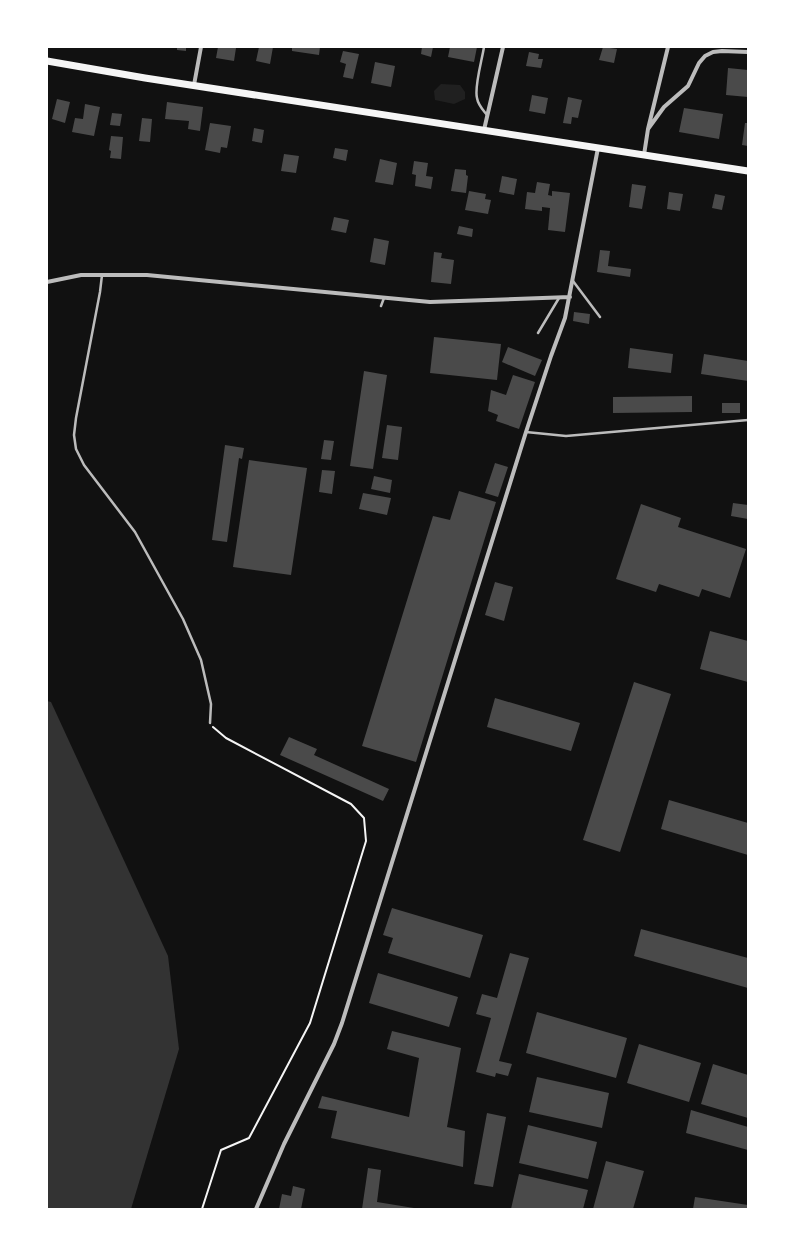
<svg xmlns="http://www.w3.org/2000/svg" width="795" height="1256" viewBox="0 0 795 1256" font-family="'Times New Roman',serif">
	<style>
		.green { fill: #202020 }
		.water { fill: #333 }
		.building { fill: #4a4a4a }
		.lines { fill: none; stroke-linecap: round; stroke-linejoin: round }
		.path { stroke: #f5f5f5; stroke-width: 2 }
		.service { stroke: #bcbcbc; stroke-width: 2.5 }
		.minor { stroke: #bcbcbc; stroke-width: 4 }
		.secondary { stroke: #f5f5f5; stroke-width: 7 }
	</style>
	<rect width="100%" height="100%" fill="#111"/>
	<path class="green" d="M441,84L460,85L465,92V99L454,104L435,100L434,91Z"/>
	<path class="water" d="M47,701L51,702L168,956L179,1049L131,1209H47Z"/>
	<path class="building" d="M177,47H186V51L177,50Z
		M218,47L236,48L234,61L216,58Z
		M259,47H273L270,64L256,61Z
		M292,47H320L319,55L292,51Z
		M422,47H433L431,57L421,54Z
		M450,47H477L474,62L448,57Z
		M603,47L617,49L614,63L599,60Z
		M343,51L359,54L353,79L343,77L346,64L340,62Z
		M529,52L539,54L538,59H543L541,68L526,66Z
		M375,62L395,66L391,87L371,83Z
		M728,68L748,70V97L726,95Z
		M532,95L548,98L545,114L529,111Z
		M568,97L582,100L578,118L572,117L571,124L563,123Z
		M57,99L70,102L65,123L52,119Z
		M167,102L203,107L200,131L188,129L189,121L165,119Z
		M85,104L100,107L94,136L72,132L75,118L83,119Z
		M684,108L723,114L719,139L679,132Z
		M112,113L122,114L120,126L110,125Z
		M142,118L152,119L150,142L139,141Z
		M210,123L231,126L227,148L221,147L220,153L205,150Z
		M745,123H748V146L742,145Z
		M254,128L264,130L262,143L252,141Z
		M111,136L123,137L121,159L110,158L111,151L109,150Z
		M335,148L348,150L346,161L333,158Z
		M284,154L299,156L296,173L281,171Z
		M380,159L397,163L393,185L375,182Z
		M414,161L428,163L426,176L433,177L431,189L415,186L416,175L412,174Z
		M455,169L466,170V175L468,176L466,193L451,191Z
		M502,176L517,179L514,195L499,192Z
		M537,182L550,184L548,195L552,196V191L570,193L565,232L548,230L550,208L542,207V211L525,209L527,192L535,193Z
		M632,184L646,186L642,209L629,207Z
		M469,191L486,194L485,199L491,200L488,214L465,210Z
		M669,192L683,194L680,211L667,209Z
		M715,194L725,196L722,210L712,208Z
		M334,217L349,220L346,233L331,230Z
		M459,226L473,229L472,237L457,234Z
		M374,238L389,241L385,265L370,262Z
		M600,250L610,251L608,266L631,269L630,277L597,272Z
		M434,252L442,253L441,258L454,260L451,284L431,282Z
		M574,312L590,314L589,324L573,321Z
		M434,337L501,344L497,380L430,373Z
		M508,347L542,360L535,376L502,362Z
		M630,348L673,354L671,373L628,368Z
		M704,354L748,361V381L701,374Z
		M364,371L387,375L373,469L350,466Z
		M513,375L535,382L519,429L496,421L498,415L488,411L491,390L506,395Z
		M692,396V412L613,413V397Z
		M722,403H740V413H722Z
		M387,425L402,427L398,460L382,458Z
		M324,440L334,441L331,460L321,459Z
		M225,445L244,448L242,459L239,458L227,542L212,540Z
		M249,460L307,468L291,575L233,567Z
		M495,463L508,467L498,497L485,493Z
		M322,470L335,471L332,494L319,492Z
		M374,476L392,480L390,493L371,489Z
		M459,491L496,502L416,762L362,746L433,516L450,520Z
		M363,493L391,498L387,515L359,509Z
		M733,503L748,505V519L731,516Z
		M641,504L681,518L678,527L746,549L730,598L702,589L699,597L659,584L656,592L616,579Z
		M495,582L513,587L504,621L485,615Z
		M710,631L748,641V682L700,669Z
		M634,682L671,694L620,852L583,840Z
		M495,698L580,723L571,751L487,727Z
		M289,737L317,749L314,755L389,789L383,801L280,755Z
		M669,800L748,823V855L661,829Z
		M392,908L483,935L470,978L388,953L393,938L383,935Z
		M641,929L748,958V988L634,956Z
		M510,953L529,958L499,1061L512,1064L508,1076L496,1073L495,1077L476,1072L491,1018L476,1014L482,994L497,998Z
		M378,973L458,997L449,1027L369,1003Z
		M537,1012L627,1038L616,1078L526,1053Z
		M392,1031L461,1048L447,1127L465,1131L463,1167L331,1138L337,1111L318,1108L322,1096L409,1117L419,1058L387,1049Z
		M639,1044L701,1063L689,1102L627,1083Z
		M713,1064L748,1075V1118L701,1104Z
		M537,1077L609,1093L602,1128L529,1112Z
		M691,1110L748,1127V1150L686,1133Z
		M487,1113L506,1117L493,1187L474,1184Z
		M528,1125L597,1142L588,1179L519,1163Z
		M606,1161L644,1171L633,1209H593Z
		M368,1168L381,1170L377,1202L420,1209H362Z
		M519,1174L588,1190L583,1209H511Z
		M293,1186L305,1189L301,1209H279L282,1194L291,1196Z
		M695,1197L748,1205V1209H693Z"/>
	<g class="lines">
		<path class="path" d="M202,1209L221,1150L249,1138L310,1023L366,841L364,818L351,804L226,738L213,727"/>
		<path class="service" d="M484,47C482,60 474,87 477,98C478,105 483,110 487,115
			M102,275L100,292L76,418L74,435L76,449L84,465L135,532L183,619L201,660L211,704L210,723
			M573,281L600,317
			M381,306L384,298
			M538,333L559,298
			M526,432L566,436L748,420"/>
		<path class="minor" d="M194,85L201,47
			M648,129L664,107L688,86L699,63L705,56L713,52L722,51L748,52
			M484,130L503,47
			M644,155L648,129L668,47
			M47,282L81,275H147L430,302L570,297
			M256,1209L284,1144L334,1044L342,1023L526,432L551,356L565,318L598,148"/>
		<path class="secondary" d="M47,61L145,78L748,171"/>
	</g>
	<rect width="795" height="1256" fill="none" stroke="#ffffff" stroke-width="96"/>
</svg>
